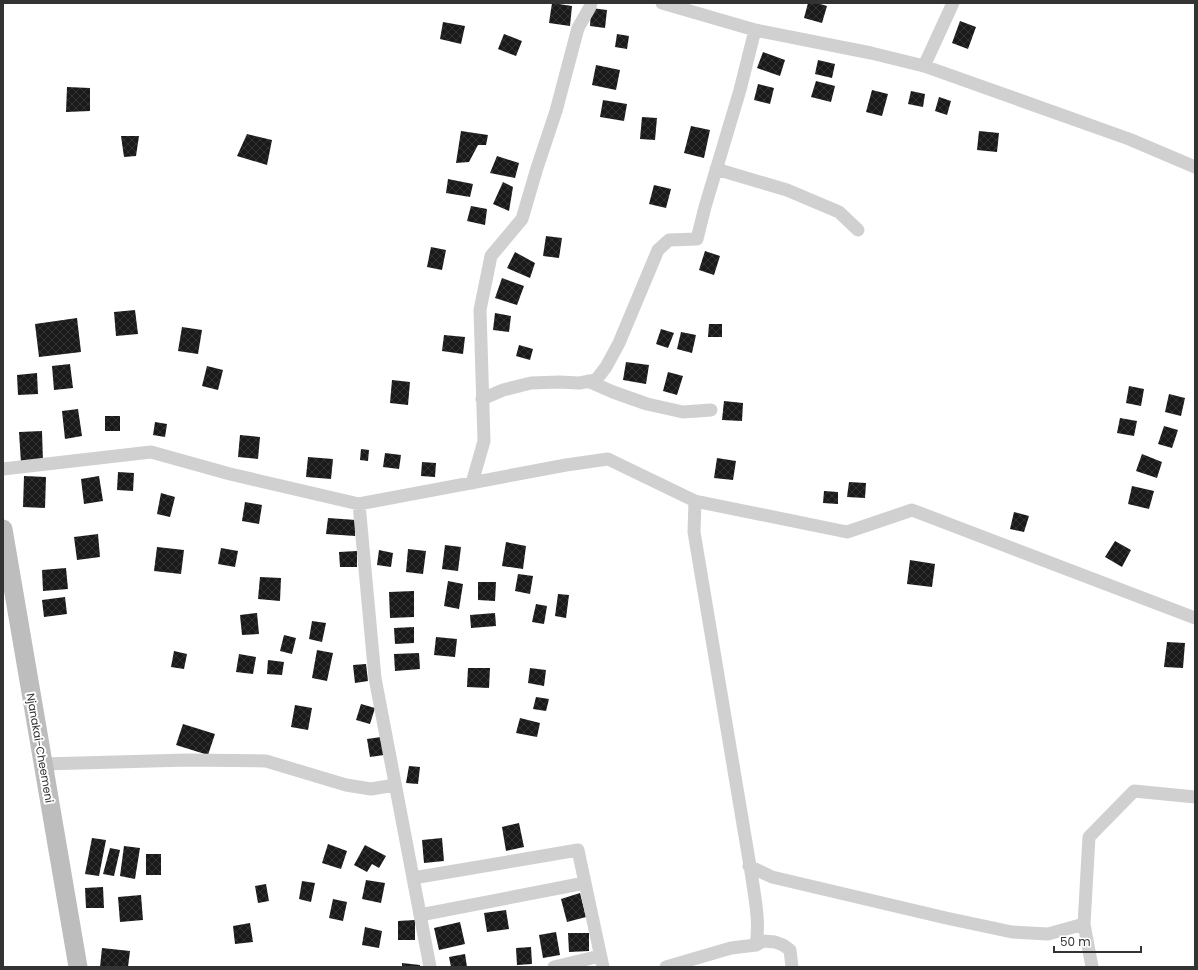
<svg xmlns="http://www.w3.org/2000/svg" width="1198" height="970" viewBox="0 0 1198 970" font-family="Poppins,sans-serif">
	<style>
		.building { fill: url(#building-cross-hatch) }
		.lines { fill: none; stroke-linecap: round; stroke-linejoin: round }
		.street { stroke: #d0d0d0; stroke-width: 13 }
		.secondary { stroke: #bdbdbd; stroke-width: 19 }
		.labels { text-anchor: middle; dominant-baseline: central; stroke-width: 4; stroke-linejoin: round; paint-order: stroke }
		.street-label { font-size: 11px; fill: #333; stroke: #fff }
	</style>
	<defs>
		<pattern id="building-cross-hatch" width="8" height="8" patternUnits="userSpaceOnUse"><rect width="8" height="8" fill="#1a1a1a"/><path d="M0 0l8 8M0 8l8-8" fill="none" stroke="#333"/></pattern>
	</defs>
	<rect width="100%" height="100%" fill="#fff"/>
	<path class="building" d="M552,3L572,6L570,26L549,23Z
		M808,3H817L827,6L822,23L804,18Z
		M591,8L607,10L605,28L590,26Z
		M960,21L976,27L968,49L952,43Z
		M443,22L465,26L461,44L440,39Z
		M504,34L522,41L516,56L498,49Z
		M617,34L629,36L627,49L615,47Z
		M763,52L785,60L780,76L757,68Z
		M818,60L835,64L832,78L815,74Z
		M596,65L620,70L616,90L592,85Z
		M816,81L835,86L831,102L811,97Z
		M758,84L774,88L770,104L754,100Z
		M67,87L90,88V111L66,112Z
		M872,90L888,94L882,116L866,112Z
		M911,91L925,94L923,107L908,104Z
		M939,97L951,101L947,115L935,111Z
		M603,100L627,104L624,121L600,117Z
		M642,117L657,118L655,140L640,139Z
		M691,126L710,130L704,158L684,153Z
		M461,131L488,135L486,145H478L469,162L456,163Z
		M979,131L999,133L997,152L977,150Z
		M247,134L272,140L267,165L237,156Z
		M121,136H139L136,156L124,157Z
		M497,156L519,163L515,178L490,173Z
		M448,179L473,184L470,197L446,193Z
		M503,182L513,187L509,211L493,204Z
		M654,185L671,189L666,208L649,204Z
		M471,206L487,209L485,225L467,221Z
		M546,236L562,238L559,258L543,256Z
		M431,247L446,250L442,270L427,267Z
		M705,251L720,256L714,275L699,270Z
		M515,252L535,263L530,278L507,268Z
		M502,278L524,286L517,305L495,298Z
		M135,310L138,334L116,336L114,312Z
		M495,313L511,316L509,332L493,330Z
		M77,318L81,352L39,357L35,324Z
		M709,324H722V337H708Z
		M182,327L202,330L198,354L178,351Z
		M661,329L674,333L668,348L656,344Z
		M681,332L696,335L692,353L677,349Z
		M444,335L465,337L463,354L442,351Z
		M519,345L533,349L530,360L516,356Z
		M626,362L649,365L646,384L623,380Z
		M70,364L73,388L54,390L52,366Z
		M207,366L223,370L218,390L202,386Z
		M668,372L683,376L677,395L663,391Z
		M37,373L38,394L18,395L17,375Z
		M392,380L410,382L408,405L390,403Z
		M1129,386L1144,389L1141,406L1126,403Z
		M1169,394L1185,398L1181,416L1165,412Z
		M724,401L743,403L742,421L722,420Z
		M78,409L82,436L65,439L62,411Z
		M105,416H120V431H105Z
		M1120,418L1137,421L1134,436L1117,433Z
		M155,422L167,424L165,437L153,435Z
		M1164,426L1178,430L1172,448L1158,444Z
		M42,431L43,462L21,463L19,432Z
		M240,435L260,437L258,459L238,457Z
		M361,449L369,450L368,461L360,460Z
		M385,453L401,455L399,469L383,467Z
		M1142,454L1162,462L1157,478L1136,471Z
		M308,457L333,459L331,479L306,477Z
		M717,458L736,461L733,480L714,478Z
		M422,462L436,463L435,477L421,476Z
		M118,472L134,473L133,491L117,490Z
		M24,476L46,477L45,508L23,507Z
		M99,476L103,501L84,504L81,479Z
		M849,482L866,483L865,498L847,497Z
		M1132,486L1154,491L1149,509L1128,504Z
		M824,491L838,492V504L823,503Z
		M161,493L175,497L170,517L157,514Z
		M245,502L262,505L259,524L242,521Z
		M1014,512L1029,516L1024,532L1010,529Z
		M328,518L356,520L355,536L326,534Z
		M98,534L100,557L77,560L74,537Z
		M1115,541L1131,550L1122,567L1105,557Z
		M506,542L526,546L523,569L502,566Z
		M445,545L461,547L458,571L442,569Z
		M157,547L184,550L181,574L154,571Z
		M221,548L238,551L235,567L218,564Z
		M408,549L426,551L423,574L406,572Z
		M379,550L393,553L391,567L377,565Z
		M357,551V567H340L339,552Z
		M910,560L935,564L932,587L907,584Z
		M66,568L68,589L43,591L42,570Z
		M518,574L533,576L530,594L515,591Z
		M260,577L281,578L280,601L258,599Z
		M448,581L463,584L459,609L444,606Z
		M478,582H496L495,601L478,600Z
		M414,591V617L390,618L389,592Z
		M558,594L569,595L566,618L555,616Z
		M65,597L67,614L44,617L42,600Z
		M536,604L547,606L544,624L532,622Z
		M257,613L259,634L242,635L240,615Z
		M495,613L496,626L471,628L470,615Z
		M312,621L326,623L322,642L309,639Z
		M414,627V643L395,644L394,628Z
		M284,635L296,638L292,654L280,651Z
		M436,637L457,639L455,657L434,655Z
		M1167,642L1185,643L1183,668L1164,667Z
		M317,650L333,653L327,681L312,678Z
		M174,651L187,654L184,669L171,667Z
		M419,653L420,669L395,671L394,654Z
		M239,654L256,657L253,674L236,672Z
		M268,660L284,662L282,675L267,674Z
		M366,664L368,681L355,683L353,665Z
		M468,668H490L489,688L467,687Z
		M530,668L546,670L544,686L528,683Z
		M536,697L549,699L546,711L533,709Z
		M361,704L375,708L370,724L356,720Z
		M295,705L312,708L308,730L291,727Z
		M520,718L540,723L537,737L516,733Z
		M183,724L215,734L208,755L176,745Z
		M381,737L384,755L370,757L367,739Z
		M409,766L420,767L418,784L406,783Z
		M519,823L524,847L506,851L502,827Z
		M92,838L106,840L99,876L85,874Z
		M442,838L444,861L424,863L422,840Z
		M328,844L347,851L341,869L322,863Z
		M365,845L386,856L379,868L372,864L367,872L354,865Z
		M124,846L140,848L135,879L120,876Z
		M110,848L120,850L114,876L103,874Z
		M146,854H161V875H146Z
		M366,880L385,883L381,903L362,899Z
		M302,881L315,883L311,902L299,899Z
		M266,884L269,901L258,903L255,886Z
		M103,887L104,908H86L85,888Z
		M580,893L586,917L567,922L561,899Z
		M141,895L143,920L120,922L118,897Z
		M333,899L347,902L343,921L329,918Z
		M506,910L509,929L487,932L484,913Z
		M415,920V940H398V921Z
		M460,922L465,944L439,950L434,928Z
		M250,923L253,942L235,944L233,926Z
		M365,927L382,931L379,948L362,945Z
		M556,932L560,955L543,958L539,935Z
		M568,933H589V951L569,952Z
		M531,947L532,964L517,965L516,948Z
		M102,948L130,951L128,967H100Z
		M465,954L467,967H451L449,957Z
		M402,963L420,965V967H402Z"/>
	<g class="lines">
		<path class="street" d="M662,3L755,30L871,53L924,66L1129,139L1195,167
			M924,66L953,3
			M716,169L787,190L839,212L858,230
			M588,381L613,392L647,404L683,412L711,410
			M482,399L503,390L531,383L559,382L579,383L596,380L606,367L619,343L658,250L669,240L697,239L705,207L740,90L755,30
			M3,469L151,452L230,474L359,504L566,465L608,459L695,501L847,532L912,510L1195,618
			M472,483L484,441L480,310L491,256L522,219L537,168L556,111L578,28L590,7L591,3
			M359,504L375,678L430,967
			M43,764L188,760L266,761L346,785L371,789L395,785
			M749,866L772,877L946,918L1012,932L1048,934L1084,924
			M413,878L578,850L585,883L420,915
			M585,883L603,967
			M756,945L763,941L775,942L783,945L790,950L792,967
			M554,967L600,956
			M666,967L731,948L756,945C760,922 755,900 752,878L694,532L695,501
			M1092,967L1084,924L1089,837L1134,791L1195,797"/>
		<path class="secondary" d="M3,529L78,967"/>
	</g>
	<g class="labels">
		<g class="street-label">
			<text transform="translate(40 748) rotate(80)">Njanakai-Cheemeni</text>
		</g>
	</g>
	<rect width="1198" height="970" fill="none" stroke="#333333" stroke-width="8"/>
	<path d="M1054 946v6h87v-6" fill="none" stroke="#333333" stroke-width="2"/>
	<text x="1060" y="946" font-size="12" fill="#333333" stroke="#ffffff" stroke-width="3" paint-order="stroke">50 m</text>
</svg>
